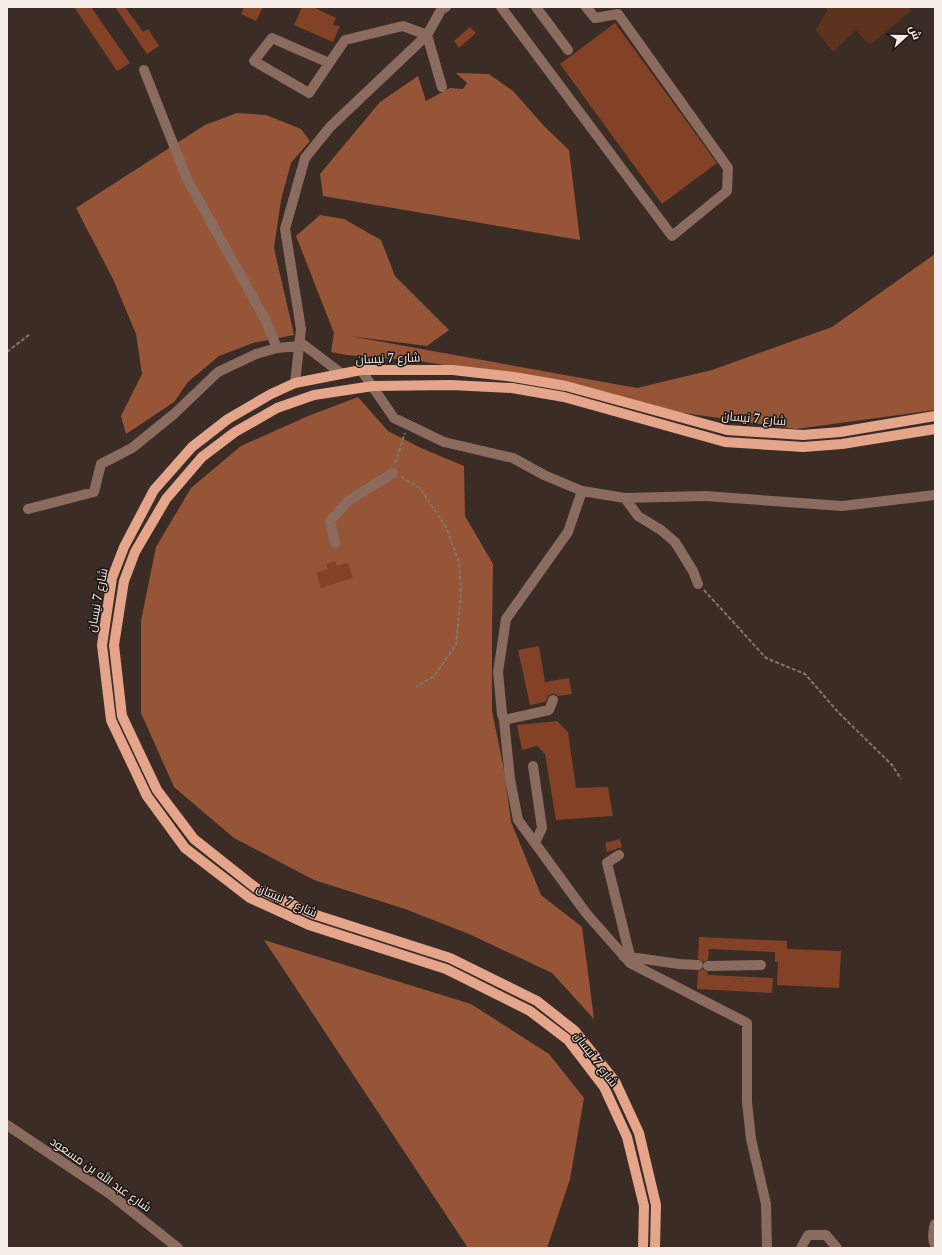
<svg xmlns="http://www.w3.org/2000/svg" width="942" height="1255" viewBox="0 0 942 1255" font-family="'Libre Baskerville',Cairo,serif">
	<style>
		.green { fill: #5d321f }
		.forest { fill: #975537 }
		.building { fill: #834225 }
		.lines { fill: none; stroke-linecap: round; stroke-linejoin: round }
		.path { stroke: #827570; stroke-width: 2; stroke-dasharray: 4 2; stroke-linecap: butt }
		.minor { stroke: #8a6b5e; stroke-width: 10 }
		.major { stroke: #e4a58a; stroke-width: 10 }
		.labels { text-anchor: middle; dominant-baseline: central; stroke-width: 3; stroke-linejoin: round; paint-order: stroke }
		.street-label { font-size: 12px; fill: #f6ece8; stroke: #1d1613 }
	</style>
	<rect width="100%" height="100%" fill="#3b2c26"/>
	<path class="green" d="M825,7H909L911,11L870,45L856,30L833,52L816,30L827,10Z"/>
	<path class="forest" d="M456,73L489,74L513,91L545,127L569,150L580,240L323,196L320,174L380,102L418,76L426,101L450,88L463,89L467,83Z
		M237,113L266,115L301,129L310,141L291,163L281,200L274,248L294,335L253,343L219,356L188,382L174,402L126,434L121,416L142,374L136,334L113,279L76,208L205,125Z
		M320,215L344,219L381,240L395,276L449,330L427,346L350,336L637,388L712,370L832,327L935,254V410L796,429L649,408L539,381L420,361L347,355L331,352L334,333L296,236Z
		M358,397L388,431L421,448L464,466L465,516L493,564L492,637V711L504,770L511,822L541,895L582,927L594,1019L552,973L469,934L405,909L314,880L234,838L174,787L141,713V621L156,547L191,488L241,446L308,416Z
		M264,940L471,1004L549,1054L584,1098L570,1179L547,1248H468Z"/>
	<path class="building" d="M74,7H91L130,63L117,71Z
		M115,7H125L143,32L148,29L159,46L147,54Z
		M244,7H263L256,21L241,14Z
		M302,7H313L336,18L333,25L340,26L333,42L294,25Z
		M615,23L717,163L662,204L560,64Z
		M470,27L476,33L459,48L454,41Z
		M335,561L337,566L348,563L353,578L321,588L316,573L328,569L326,564Z
		M539,646L545,682L569,678L572,694L558,696L555,694H552L549,695L545,702L530,705L518,650Z
		M557,721L568,732L576,788L608,787L613,816L556,820L545,754L537,746L522,750L517,725Z
		M620,839L622,847L607,852L605,843Z
		M699,937L787,941V949L841,951L839,988L777,985L778,962H775V952L709,949L708,960L703,962L698,959Z
		M703,969L708,972L707,975L773,978L772,993L697,989L698,971Z"/>
	<g class="lines">
		<path class="path" d="M7,352L30,334
			M395,463L405,433
			M401,477L420,488L446,527L459,562L461,591L456,645L434,676L416,687
			M704,590L766,658L805,674L838,712L892,765L901,779"/>
		<path class="minor" d="M501,7L672,236L727,191L728,168L618,14L595,18L586,7
			M536,7L568,50
			M329,63L272,38L254,61L309,93L345,40L403,26L427,35L442,87
			M144,70L187,179L265,319L277,348L299,346
			M300,342L342,374
			M361,370L394,418L444,442L513,458L544,475L582,491L568,532L506,619L498,672L502,714L504,720L510,779L518,820L586,913L630,963L747,1023V1102L751,1139L766,1204L767,1248
			M295,383L301,329L285,229L305,158L330,127L427,35L441,10L446,7
			M582,491L625,498L705,496L842,506L935,495
			M625,498L638,516L661,530L675,542L693,571L698,584
			M28,509L94,492L101,464L132,448L174,414L218,372L256,354L277,348
			M335,543L330,521L348,501L393,473
			M504,720L549,710L553,700
			M533,766L542,828L535,843
			M619,855L607,863L630,956
			M623,956L679,964L698,965
			M708,966L761,965
			M7,1125L110,1194L178,1248
			M935,1224C933,1230 932,1240 935,1245
			M801,1248L808,1235H826L837,1248"/>
		<path class="major" d="M643,1248L644,1206L627,1137L604,1087L568,1040L530,1011L446,969L309,925L250,898L185,848L147,796L111,720L102,645L112,578L124,547L154,490L192,447L228,419L271,394L295,383L361,370H453L514,377L566,386L727,430L803,435L840,432L935,416
			M655,1248L656,1205L639,1133L615,1081L575,1031L537,1001L450,958L313,914L256,888L194,839L157,790L122,716L114,645L124,581L135,552L166,499L202,457L235,432L277,408L314,395L373,386L451,385L512,388L564,397L725,442L803,447L842,444L935,429"/>
	</g>
	<g class="labels">
		<g class="street-label">
			<text transform="translate(388 358) rotate(-2)">شارع 7 نيسان</text>
			<text transform="translate(754 418) rotate(5)">شارع 7 نيسان</text>
			<text transform="translate(97 600) rotate(-79)">شارع 7 نيسان</text>
			<text transform="translate(287 900) rotate(24)">شارع 7 نيسان</text>
			<text transform="translate(596 1059) rotate(53)">شارع 7 نيسان</text>
			<text transform="translate(101 1174) rotate(35)">شارع عبد الله بن مسعود</text>
		</g>
	</g>
	<rect width="942" height="1255" fill="none" stroke="#f6ece8" stroke-width="16"/>
	<g transform="translate(906 36) rotate(69)" stroke="#1d1613" stroke-width="3" paint-order="stroke">
	<path d="M0-3L7 15L0 10L-7 15Z" fill="#f6ece8"/>
	<text y="-6" font-size="11" font-weight="bold" text-anchor="middle" fill="#f6ece8">ش</text>
	</g>
</svg>
